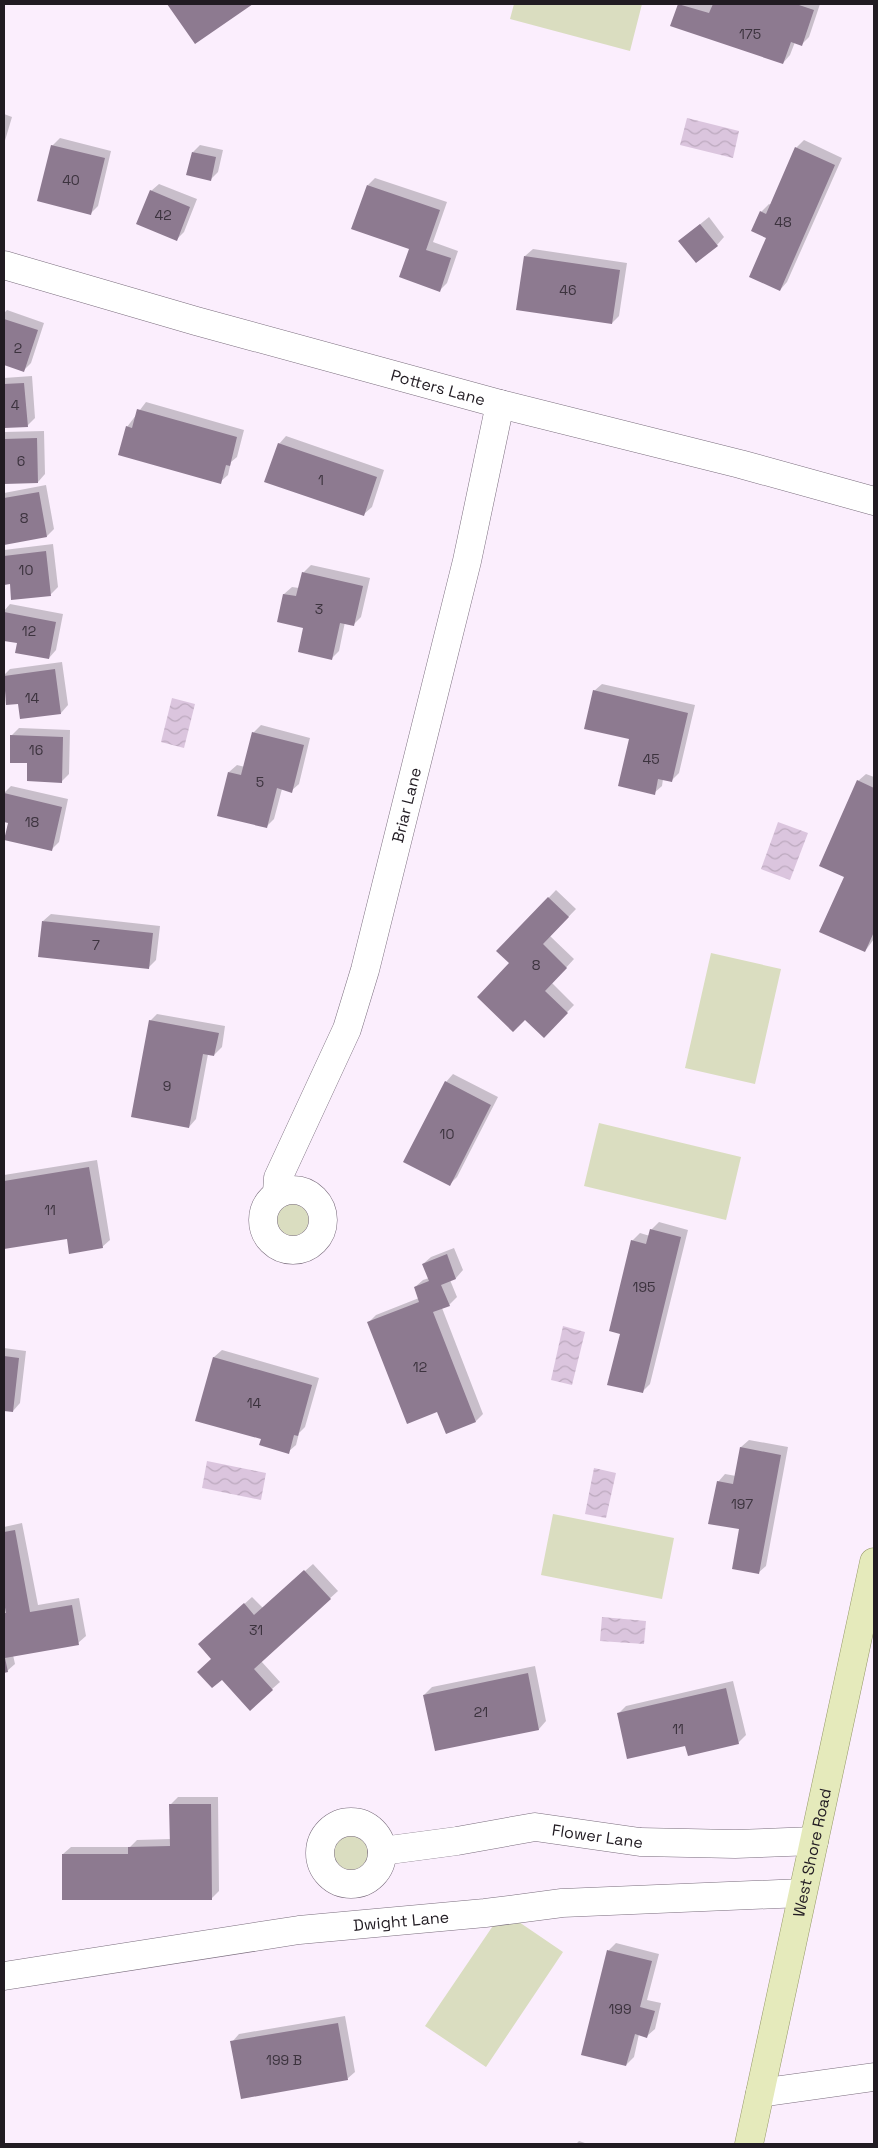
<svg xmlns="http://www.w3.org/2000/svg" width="878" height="2148" viewBox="0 0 878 2148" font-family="'Space Grotesk',sans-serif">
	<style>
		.green { fill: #daddc0 }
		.water { fill: url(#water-waves) }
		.shadow { fill: #0003 }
		.building { fill: #8d7a90 }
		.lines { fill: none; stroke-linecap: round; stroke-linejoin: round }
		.minor-casing { stroke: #7a6d7d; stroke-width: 29 }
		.major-casing { stroke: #959868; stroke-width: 29 }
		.minor { stroke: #fff; stroke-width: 28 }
		.major { stroke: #e5eabb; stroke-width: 28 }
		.labels { text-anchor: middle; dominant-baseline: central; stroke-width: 4.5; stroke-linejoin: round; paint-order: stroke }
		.number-label { font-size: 14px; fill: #3c333e }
		.street-label { font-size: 16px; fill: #211b22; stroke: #fbeefd }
	</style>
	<defs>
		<pattern id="water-waves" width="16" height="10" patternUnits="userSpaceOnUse" patternTransform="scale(1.25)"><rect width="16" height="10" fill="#dbc5de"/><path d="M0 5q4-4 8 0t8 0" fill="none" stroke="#bca9be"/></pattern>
	</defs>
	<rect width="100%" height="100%" fill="#fbeefd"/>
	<path class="green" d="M514,4H642L630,51L510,19Z
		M711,953L781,969L755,1084L685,1068Z
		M599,1123L741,1157L726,1220L584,1186Z
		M270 1219a23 23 0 1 1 46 0a23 23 0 1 1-46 0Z
		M553,1514L674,1538L662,1599L541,1575Z
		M329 1853a23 23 0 1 1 46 0a23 23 0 1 1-46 0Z
		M503,1911L563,1952L486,2067L425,2026Z"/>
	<path class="water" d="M687,118L739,131L733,158L680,145Z
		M172,698L195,704L184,748L161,742Z
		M778,822L808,833L790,880L761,869Z
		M563,1326L585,1332L572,1385L551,1380Z
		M207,1461L266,1473L261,1500L202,1488Z
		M594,1468L616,1473L606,1518L585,1514Z
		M602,1617L646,1621L644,1644L600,1641Z"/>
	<path class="shadow" d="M168,4H250L195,42Z
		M679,4L714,5L820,4L809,37L802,44L795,42L790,55L783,63L672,25Z
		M4,114L12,117L4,144Z
		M60,138L111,151L98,206L91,213L52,146Z
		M804,140L842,158L787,282L780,290L761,212L769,204L771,205L796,148Z
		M200,145L223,150L218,172L211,179L193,152Z
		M375,178L447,202L433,242L458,251L447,283L440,290L368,185Z
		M159,184L197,199L184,232L177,239L151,191Z
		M709,217L724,237L717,245L688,234Z
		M533,249L627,263L619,316L612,323L525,256Z
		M7,310L44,323L31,363L24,370L4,364V313Z
		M32,376L35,418L27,426L4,427V378Z
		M146,402L244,430L237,457L231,462L228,475L220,482L127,427Z
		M44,431L45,474L38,482L4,483V432Z
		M286,436L384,470L372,507L364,514L279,444Z
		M46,485L54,529L47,536L4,544V493Z
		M53,544L58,587L51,594L12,599L11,583H4V550Z
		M311,565L370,578L361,617L354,624L345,622L339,651L332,658L305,627L278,621L284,594L292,587L299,588L303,573Z
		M10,604L63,614L56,650L49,658L18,642L4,640V611Z
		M62,662L68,705L61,713L19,702L7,704L4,675L10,669Z
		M602,684L695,705L679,773L671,781L663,779L662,786L654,793L631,738L594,691Z
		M261,725L310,738L299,784L291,791L282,789L274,819L266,827L229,772L237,765L245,767L253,733Z
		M19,728L70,730L69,774L62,781L28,762L11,736Z
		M866,774L874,777V939L865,951L858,781Z
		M11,786L68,799L59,842L51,850L10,822L4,820V793Z
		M556,890L576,909L550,936L574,959L552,983L574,1005L544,1036L525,1018L511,963L498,951Z
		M51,914L160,926L156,960L149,967L43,921Z
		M157,1014L225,1026L222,1047L214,1055L208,1054L196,1119L189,1127L150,1021Z
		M453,1074L498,1097L457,1177L449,1185L446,1082Z
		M97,1160L110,1240L102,1247L68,1238L4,1248V1175Z
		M659,1222L688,1230L650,1384L642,1392L621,1333L632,1241L640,1233L650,1236L651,1230Z
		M454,1248L463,1270L456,1278L450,1280L457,1297L449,1305L442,1308L483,1414L476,1421L438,1410L368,1323L376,1315L419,1298L415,1287L423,1280L429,1278L423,1264L431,1257Z
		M4,1348L26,1351L20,1403L13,1411L4,1410Z
		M222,1350L319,1378L305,1427L299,1433L296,1445L288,1452L262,1438L196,1420L214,1357Z
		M749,1440L788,1447L766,1566L758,1573L741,1528L718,1482L725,1474L736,1476L741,1447Z
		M22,1523L38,1605L79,1598L86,1636L78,1643L13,1655L15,1664L7,1671L4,1672V1607H6L4,1595V1527Z
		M313,1564L338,1591L261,1661L280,1682L272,1689L213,1658L208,1637L252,1597L263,1608Z
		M535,1666L546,1721L539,1729L435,1749L424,1695L432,1687Z
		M733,1681L746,1735L738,1743L686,1744L618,1714L626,1706Z
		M178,1797H218L219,1891L211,1899L63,1854L71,1847H130L137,1840L171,1839V1804Z
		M616,1943L659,1954L647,2000L661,2003L655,2029L647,2036L639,2034L634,2057L626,2065L609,1950Z
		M345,2016L355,2072L347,2079L232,2042L239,2034Z
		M579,2141L588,2144H576Z"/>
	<path class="building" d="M167,4H253L195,44Z
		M678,4L709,13L713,4H796L814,10L802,46L791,42L783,64L670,26Z
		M51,145L105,158L91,215L37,201Z
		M795,147L835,165L780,291L749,277L766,238L751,231L760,211L766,214Z
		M192,152L216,157L211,181L186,175Z
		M367,185L440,210L426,250L451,258L440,292L399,277L409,249L351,229Z
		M150,190L190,207L177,241L136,224Z
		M700,224L718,246L696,263L678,241Z
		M524,256L620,270L612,324L516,310Z
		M4,319L38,330L24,372L4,365Z
		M24,383L28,427L4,428V384Z
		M137,409L237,437L230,466L226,465L221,484L118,455L126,426L132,428Z
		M37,438L38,483L4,484V439Z
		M278,443L377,477L364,516L264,482Z
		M39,492L47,537L4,545V498Z
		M46,551L51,596L11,600L10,584L4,585V556Z
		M302,572L363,586L354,626L340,623L332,660L298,652L303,628L277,622L283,594L296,596Z
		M4,612L56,622L49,659L15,653L17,643L4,641Z
		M55,669L61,714L20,719L18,704L6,705L4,676Z
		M593,690L688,713L672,782L658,779L655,795L618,786L629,739L584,729Z
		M252,732L304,745L292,793L277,788L267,828L217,816L228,772L241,775Z
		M10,735L63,737L62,783L27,781V763H10Z
		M857,780L874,788V932L865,952L819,932L844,877L819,866Z
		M4,793L62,807L52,851L4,840L8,823L4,822Z
		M548,897L569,917L543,944L567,968L545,991L568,1013L544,1038L525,1020L513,1032L477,997L509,963L496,951Z
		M42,921L153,933L149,969L38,957Z
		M149,1020L219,1033L214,1056L203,1054L189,1128L131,1117Z
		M445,1081L491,1105L450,1186L403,1162Z
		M89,1167L103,1248L69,1254L67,1239L4,1249V1181Z
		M650,1229L681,1237L643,1393L607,1385L620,1334L609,1331L631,1240L646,1244Z
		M447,1254L456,1279L441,1285L450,1306L433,1312L476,1422L446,1434L437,1412L407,1424L367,1322L419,1302L414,1287L429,1281L422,1264Z
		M4,1356L19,1358L13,1412L4,1411Z
		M213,1357L312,1385L298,1436L294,1435L289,1454L259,1445L261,1439L195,1421Z
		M740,1447L781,1455L759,1574L732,1569L739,1529L708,1524L717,1481L733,1484Z
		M15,1530L30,1612L72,1605L79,1645L5,1658L8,1672L4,1673V1613H6L4,1602V1532Z
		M304,1570L331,1599L254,1669L273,1690L250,1711L222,1680L212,1688L197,1672L211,1659L198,1644L244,1603L254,1615Z
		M528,1673L539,1730L435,1751L423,1695Z
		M726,1688L739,1744L688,1756L685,1746L627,1759L617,1713Z
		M169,1804H211L212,1900H62V1854H128V1847L170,1846Z
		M607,1950L652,1961L640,2007L655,2011L647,2038L635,2034L626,2066L581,2055Z
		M338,2023L348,2080L241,2099L230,2041Z"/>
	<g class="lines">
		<g class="minor-casing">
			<g id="minor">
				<path id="s1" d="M4,265L196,321L500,404L740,464L874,501"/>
				<circle cx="293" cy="1220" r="30"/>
				<path id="s2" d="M277,1193L278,1178L347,1029L365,970L467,561L500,404"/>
				<circle cx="351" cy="1853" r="31"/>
				<path id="s3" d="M382,1851L457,1841L535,1827L640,1842L735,1844L814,1841"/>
				<path id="s4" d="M4,1976L299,1930L485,1913L562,1903L802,1893"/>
				<path d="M760,2093L874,2077"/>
			</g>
		</g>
		<g class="major-casing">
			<g id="major">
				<path id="s5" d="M749,2144L874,1562"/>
			</g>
		</g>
		<use href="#minor" class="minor"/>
		<use href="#major" class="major"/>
	</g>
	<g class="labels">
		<g class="number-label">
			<text x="750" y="34">175</text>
			<text x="71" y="180">40</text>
			<text x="163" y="215">42</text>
			<text x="783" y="222">48</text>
			<text x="568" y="290">46</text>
			<text x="18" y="348">2</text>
			<text x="15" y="405">4</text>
			<text x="21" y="461">6</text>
			<text x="321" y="480">1</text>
			<text x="24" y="518">8</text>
			<text x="26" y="570">10</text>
			<text x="319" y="609">3</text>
			<text x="29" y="631">12</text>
			<text x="32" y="698">14</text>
			<text x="36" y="750">16</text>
			<text x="651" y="759">45</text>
			<text x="260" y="782">5</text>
			<text x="32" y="822">18</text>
			<text x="96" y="945">7</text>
			<text x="536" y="965">8</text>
			<text x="167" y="1086">9</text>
			<text x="447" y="1134">10</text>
			<text x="50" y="1210">11</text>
			<text x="644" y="1287">195</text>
			<text x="420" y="1367">12</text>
			<text x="254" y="1403">14</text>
			<text x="742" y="1504">197</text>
			<text x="256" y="1630">31</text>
			<text x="481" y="1712">21</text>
			<text x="678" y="1729">11</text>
			<text x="620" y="2009">199</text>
			<text x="284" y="2060">199 B</text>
		</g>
		<g class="street-label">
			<text stroke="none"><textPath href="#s1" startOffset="451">Potters Lane</textPath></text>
			<text stroke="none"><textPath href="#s2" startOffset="411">Briar Lane</textPath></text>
			<text stroke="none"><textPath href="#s3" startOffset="218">Flower Lane</textPath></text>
			<text stroke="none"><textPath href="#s5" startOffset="298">West Shore Road</textPath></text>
			<text stroke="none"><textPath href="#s4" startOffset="401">Dwight Lane</textPath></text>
		</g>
	</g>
	<rect width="878" height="2148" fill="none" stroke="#211b22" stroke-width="10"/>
</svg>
